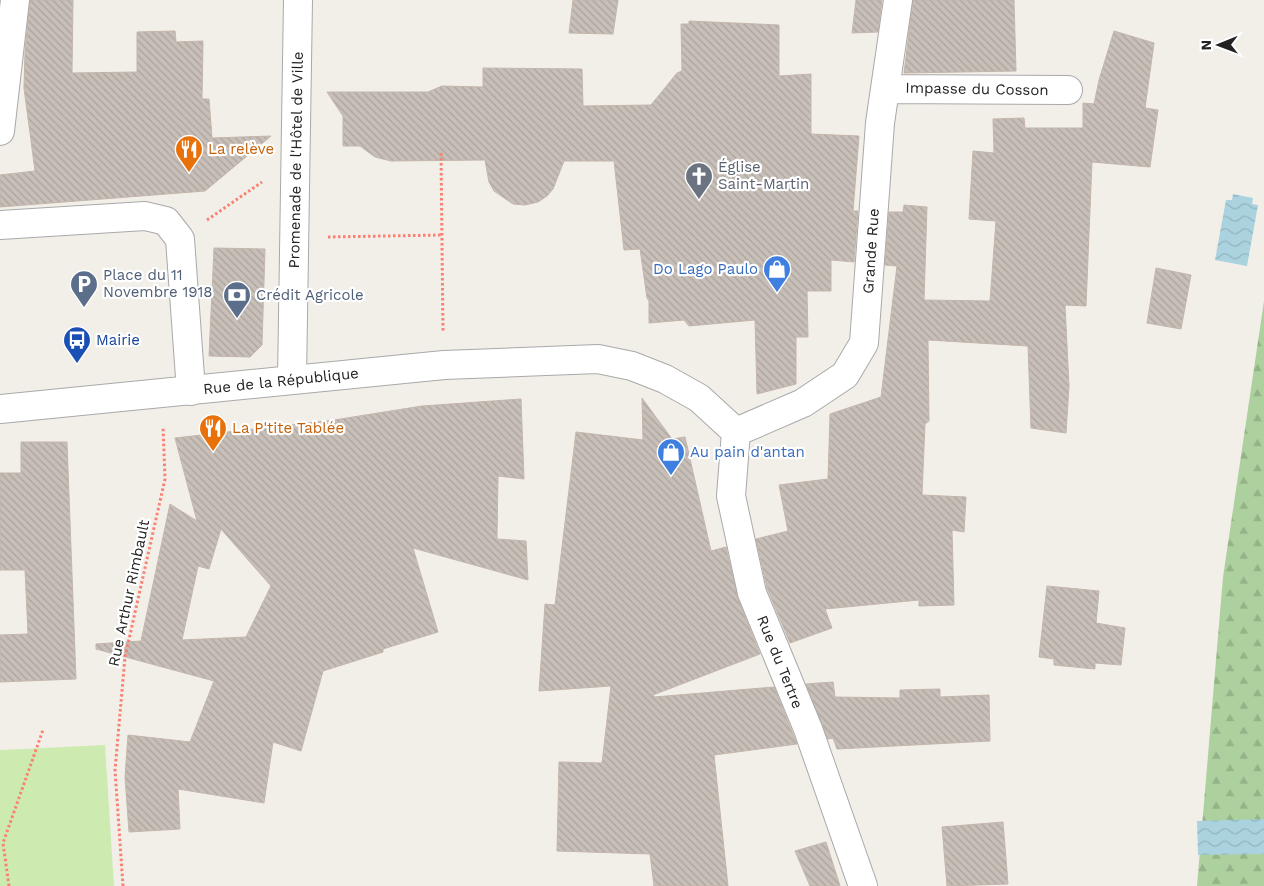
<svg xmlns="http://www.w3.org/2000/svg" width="1264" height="886" viewBox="0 0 1264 886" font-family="'Work Sans',sans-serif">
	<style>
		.grass { fill: #cdebb0 }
		.forest { fill: url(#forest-firs) }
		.water { fill: url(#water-waves) }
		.building { fill: url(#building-back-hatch); stroke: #c4b6ab; fill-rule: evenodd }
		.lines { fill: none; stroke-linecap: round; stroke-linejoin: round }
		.minor-casing { stroke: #a9a9a9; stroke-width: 30 }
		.path { stroke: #fa8072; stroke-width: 3; stroke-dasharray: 2.5 2.5; stroke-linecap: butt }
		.minor { stroke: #fff; stroke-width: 28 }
		.labels { text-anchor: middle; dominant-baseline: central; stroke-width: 4.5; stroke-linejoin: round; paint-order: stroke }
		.street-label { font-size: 15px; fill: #222; stroke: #fff }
		.food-label { font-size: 15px; fill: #c56008; stroke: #fff; text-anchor: start }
		.worship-label { font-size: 15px; fill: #5b616d; stroke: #fff; text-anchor: start }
		.shop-label { font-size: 15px; fill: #366cbe; stroke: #fff; text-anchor: end }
		.service-label { font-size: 15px; fill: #4e5e75; stroke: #fff; text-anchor: start }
		.transit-label { font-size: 15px; fill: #164399; stroke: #fff; text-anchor: start }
	</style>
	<defs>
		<pattern id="forest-firs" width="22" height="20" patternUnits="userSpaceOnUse" patternTransform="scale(1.25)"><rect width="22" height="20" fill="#add19e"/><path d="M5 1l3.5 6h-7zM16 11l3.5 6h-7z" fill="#95b388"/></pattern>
		<pattern id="water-waves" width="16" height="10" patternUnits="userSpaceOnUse" patternTransform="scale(1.25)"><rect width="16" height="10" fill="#aad3df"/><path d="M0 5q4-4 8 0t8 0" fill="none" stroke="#92b5bf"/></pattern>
		<pattern id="building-back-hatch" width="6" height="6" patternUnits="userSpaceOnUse" patternTransform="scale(1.25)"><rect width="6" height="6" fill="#c7bfb8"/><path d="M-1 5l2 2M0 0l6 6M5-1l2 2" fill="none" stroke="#aba49e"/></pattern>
	</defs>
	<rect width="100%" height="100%" fill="#f2efe9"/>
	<path class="grass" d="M105,745L114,886H0V750Z"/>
	<path class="forest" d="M1264,301V886H1197L1223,577Z"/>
	<path class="water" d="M1233,194L1253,198L1252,204L1258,205L1247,266L1215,260L1226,200H1232Z
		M1264,819V854L1198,855L1197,821Z"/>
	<path class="building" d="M30,0H73L72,73L137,72V32L175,31L176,42L203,41L202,99H209L212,138L271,136L205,191L0,207V175L35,171L24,88L25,52Z
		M573,0H618L613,34L569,33Z
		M856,0H882L878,32L852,33Z
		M913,0H1014L1016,71L904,73Z
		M689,21L779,25V76L811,74V134L859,136L853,211H858L854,262L831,260V291H807L808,337H796V384L757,394L755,320L689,326L684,320L649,323V301L647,298L640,249L624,250L614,161H564L553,189L547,196L538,202L525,205L513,204L494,191L489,182L485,160L391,161L375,157L360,146H343V116L327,92H428L442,86L483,87V68L582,69L583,106L651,105L677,73L682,71L681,24H689Z
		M1114,31L1154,43L1145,108L1158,110L1150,167L1092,162L1086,306L1065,305L1069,386L1066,433L1031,428L1028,346L928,340L929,421L925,424L922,495L966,497L964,532L952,530L954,605L919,606V600L825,609L832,628L790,643L767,588L756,539L788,531L779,485L828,479L830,414L881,397L897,266L885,265L889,212H903L904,205L927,207L924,300L990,301L996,221L969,219L973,151L994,153L993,119L1024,118L1025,128H1083V103L1094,104L1099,80Z
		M214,248L265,249L262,345L250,357L209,356Z
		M1156,268L1191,275L1181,329L1147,323Z
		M642,398L672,439L685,437L711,551L726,547L738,599L760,654L653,695L654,697L774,687L797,744L714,755L728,886H654L650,854L557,851L559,762L602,763L611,686L539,691L545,604L555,605L576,432L643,440Z
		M521,399L524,479L498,476L497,539L526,541L528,580L413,548L438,632L383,649V652L323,671L301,751L273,742L264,803L178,789L180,829L129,832L125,777L128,735L190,742L214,681L96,649V644L141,641L170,504L197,521L175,438L334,420L422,406ZM221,529L271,586L246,637L182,640L198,566L209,569Z
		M21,442H67L76,679L0,682V635L28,634L25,570H0V473H21Z
		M1047,586L1099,591L1096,623L1125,628L1121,665L1095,663V669L1054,665V659L1039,657Z
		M833,682L835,697L900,698V690L940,689V697L989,695L990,741L837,749L833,738L828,739L806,684Z
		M1003,822L1008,884L947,886L942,827Z
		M826,842L840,886H810L795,851Z"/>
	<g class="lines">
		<g class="minor-casing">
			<path id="minor" d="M885,89L1068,90
				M0,131L15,0
				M0,225L145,216L166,221L180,239L191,391
				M292,379L298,0
				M0,409L444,365L598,359L632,366L665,379L699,398L736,432
				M736,432L803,403L845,375L864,343L880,123L898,0
				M736,432L731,496L752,593L808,729L863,886"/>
		</g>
		<path class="path" d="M441,153L443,332
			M207,220L262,182
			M328,237L442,235
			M9,886L3,843L43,730
			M123,886L115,770L125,657L165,479L163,427"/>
		<use href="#minor" class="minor"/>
	</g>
	<defs>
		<g id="restaurant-pin" transform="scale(1.4375)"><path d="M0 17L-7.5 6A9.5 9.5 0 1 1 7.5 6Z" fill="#e8710a" stroke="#fff"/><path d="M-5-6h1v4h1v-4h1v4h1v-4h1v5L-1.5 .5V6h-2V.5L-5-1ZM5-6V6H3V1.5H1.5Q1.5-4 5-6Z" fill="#fff"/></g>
		<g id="church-pin" transform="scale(1.4375)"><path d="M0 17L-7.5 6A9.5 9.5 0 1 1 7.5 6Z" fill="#6b7280" stroke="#fff"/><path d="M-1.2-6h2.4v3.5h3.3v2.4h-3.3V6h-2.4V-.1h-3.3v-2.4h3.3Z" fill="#fff"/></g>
		<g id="shop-pin" transform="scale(1.4375)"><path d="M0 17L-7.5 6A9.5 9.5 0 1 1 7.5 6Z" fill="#3f7fe0" stroke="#fff"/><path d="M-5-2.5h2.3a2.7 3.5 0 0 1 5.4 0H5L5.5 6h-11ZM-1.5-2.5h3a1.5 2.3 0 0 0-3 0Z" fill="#fff"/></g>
		<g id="parking-pin" transform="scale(1.4375)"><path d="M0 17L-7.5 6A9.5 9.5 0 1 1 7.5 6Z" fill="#5c6f8a" stroke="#fff"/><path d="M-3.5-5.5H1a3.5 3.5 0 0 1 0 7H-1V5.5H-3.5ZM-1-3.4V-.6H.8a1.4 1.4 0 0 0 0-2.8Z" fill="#fff"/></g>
		<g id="bank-pin" transform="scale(1.4375)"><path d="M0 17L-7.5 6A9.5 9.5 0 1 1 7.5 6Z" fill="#5c6f8a" stroke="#fff"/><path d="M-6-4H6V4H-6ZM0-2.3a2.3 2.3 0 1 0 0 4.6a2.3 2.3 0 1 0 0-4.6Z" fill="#fff"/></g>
		<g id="bus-pin" transform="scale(1.4375)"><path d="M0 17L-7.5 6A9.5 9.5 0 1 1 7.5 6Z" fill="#1a4fb4" stroke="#fff"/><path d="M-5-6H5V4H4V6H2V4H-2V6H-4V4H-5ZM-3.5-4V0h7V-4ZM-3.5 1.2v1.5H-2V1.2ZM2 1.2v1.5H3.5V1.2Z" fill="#fff"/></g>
	</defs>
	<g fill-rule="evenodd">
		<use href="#restaurant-pin" x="189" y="149"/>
		<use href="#church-pin" x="699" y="176"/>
		<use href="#shop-pin" x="777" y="269"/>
		<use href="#parking-pin" x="84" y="284"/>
		<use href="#bank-pin" x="237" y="295"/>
		<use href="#bus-pin" x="77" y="340"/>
		<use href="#restaurant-pin" x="213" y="428"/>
		<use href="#shop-pin" x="671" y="452"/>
	</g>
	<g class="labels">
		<g class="street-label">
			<text transform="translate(977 89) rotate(1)">Impasse du Cosson</text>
			<text transform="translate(296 160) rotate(-89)">Promenade de l'Hôtel de Ville</text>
			<text transform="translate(871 251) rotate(-86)">Grande Rue</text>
			<text transform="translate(281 381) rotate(-6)">Rue de la République</text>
			<text transform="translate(129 593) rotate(-78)">Rue Arthur Rimbault</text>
			<text transform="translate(780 662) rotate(68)">Rue du Tertre</text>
		</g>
		<g class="food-label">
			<text x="208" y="149">La relève</text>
			<text x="232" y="428">La P'tite Tablée</text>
		</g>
		<g class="worship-label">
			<text x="718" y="167">Église<tspan x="718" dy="17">Saint-Martin</tspan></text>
		</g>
		<g class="shop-label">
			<text x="758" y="269">Do Lago Paulo</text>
			<text x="690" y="452" text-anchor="start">Au pain d'antan</text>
		</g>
		<g class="service-label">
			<text x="103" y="275">Place du 11<tspan x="103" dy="17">Novembre 1918</tspan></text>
			<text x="256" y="295">Crédit Agricole</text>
		</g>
		<g class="transit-label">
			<text x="96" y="340">Mairie</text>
		</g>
	</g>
	<g transform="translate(1219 45) rotate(269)" stroke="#ffffff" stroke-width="4" paint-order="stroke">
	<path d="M0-4L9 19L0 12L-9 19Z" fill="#222222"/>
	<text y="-8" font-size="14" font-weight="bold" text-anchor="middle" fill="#222222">N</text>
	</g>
</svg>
